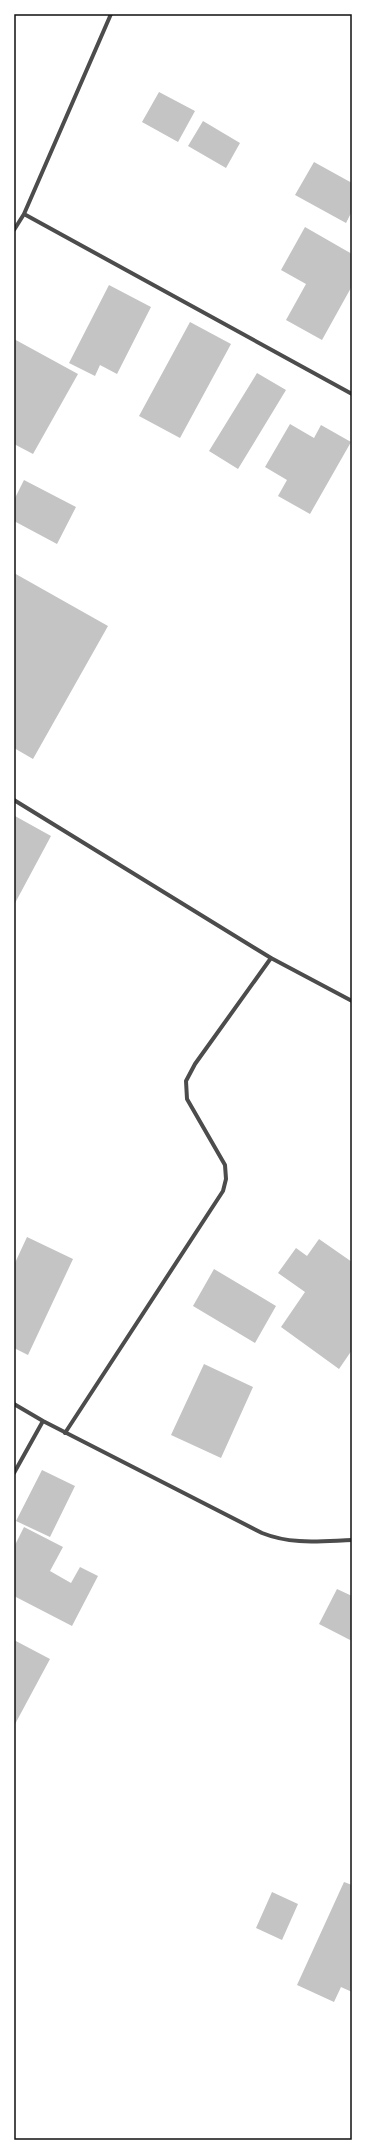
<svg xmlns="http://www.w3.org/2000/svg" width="366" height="2154" viewBox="0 0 366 2154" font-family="Helvetica,sans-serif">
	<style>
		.building { fill: #c4c4c4 }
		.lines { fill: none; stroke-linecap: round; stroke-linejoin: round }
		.minor { stroke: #4c4c4c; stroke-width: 4 }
		.neatline { fill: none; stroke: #111; stroke-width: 1.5 }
	</style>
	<rect width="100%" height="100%" fill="#fff"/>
	<path class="building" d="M159,92L195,111L178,142L142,122Z
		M203,121L240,143L226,168L188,146Z
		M314,162L352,183V211L346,223L295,195Z
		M305,227L352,254V286L322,340L286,320L306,284L281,270Z
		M109,285L151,307L117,374L100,365L95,376L69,363Z
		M190,322L231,344L180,438L139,416Z
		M14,339L78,374L33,454L14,444Z
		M257,373L286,390L238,469L209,451Z
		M290,424L314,438L321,425L351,442L310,514L278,496L287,480L265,467Z
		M24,480L76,507L57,544L14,521V500Z
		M14,573L108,626L33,759L14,748Z
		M15,816L51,836L14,905V818Z
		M27,1237L73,1259L28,1355L14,1348V1265Z
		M319,1239L352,1262V1350L339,1369L281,1327L305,1292L278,1273L296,1248L307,1256Z
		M214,1269L276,1306L255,1343L193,1306Z
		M204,1364L253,1387L221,1458L171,1435Z
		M42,1470L75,1486L50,1537L16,1521Z
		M24,1527L63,1547L50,1571L71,1583L80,1567L98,1576L72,1626L14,1596V1547Z
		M337,1589L352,1596V1641L319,1624Z
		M14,1640L50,1659L14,1726Z
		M344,1882L352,1885V1992L341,1987L334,2002L297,1985Z
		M272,1892L298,1904L282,1940L256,1928Z"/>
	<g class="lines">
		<path class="minor" d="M24,214L352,394
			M14,230L24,214L111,14
			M14,800L271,958L352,1001
			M14,1404L43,1421L262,1533C292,1545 321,1541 352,1540
			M65,1433L223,1191L226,1179L225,1165L187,1099L186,1081L195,1064L271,958
			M14,1473L43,1421"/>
	</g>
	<rect width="366" height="2154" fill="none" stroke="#ffffff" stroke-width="30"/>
	<rect x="15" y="15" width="336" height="2124" class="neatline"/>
</svg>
